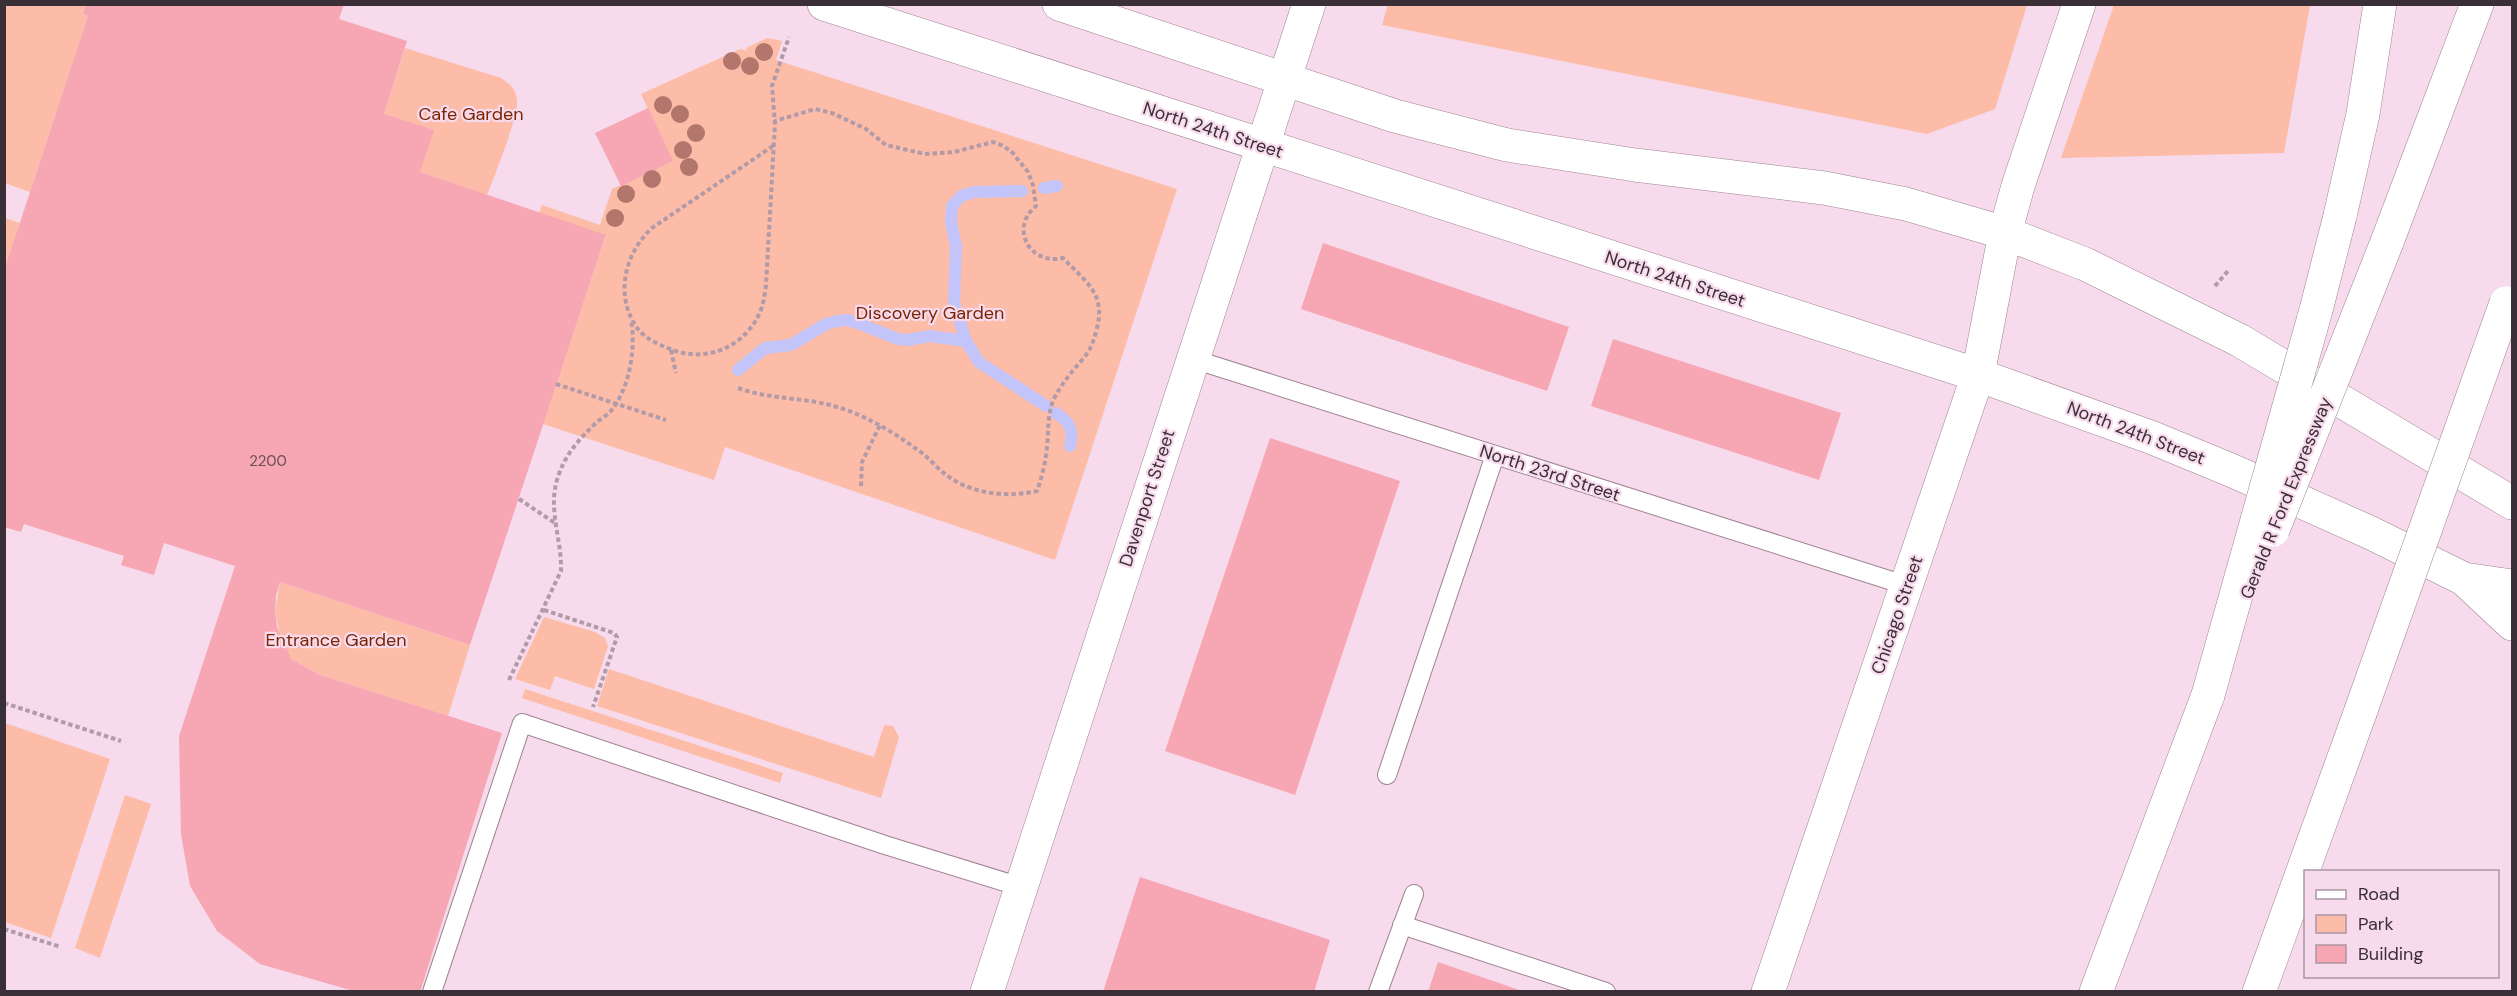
<svg xmlns="http://www.w3.org/2000/svg" width="2517" height="996" viewBox="0 0 2517 996" font-family="'DM Sans',sans-serif">
	<style>
		.green { fill: #fcbca8 }
		.lines { fill: none; stroke-linecap: round; stroke-linejoin: round }
		.stream { stroke: #c2c4fa; stroke-width: 12 }
		.building { fill: #f6a7b3 }
		.service-casing { stroke: #9e8494; stroke-width: 20 }
		.minor-casing { stroke: #9e8494; stroke-width: 34 }
		.secondary-casing { stroke: #9e8494; stroke-width: 34 }
		.motorway-casing { stroke: #9e8494; stroke-width: 34 }
		.path { stroke: #b29ba9; stroke-width: 4; stroke-dasharray: 4.5 3; stroke-linecap: butt }
		.service { stroke: #fff; stroke-width: 18 }
		.minor { stroke: #fff; stroke-width: 33 }
		.secondary { stroke: #fff; stroke-width: 33 }
		.motorway { stroke: #fff; stroke-width: 33 }
		.motorway-bridge-casing { stroke: #9e8494; stroke-width: 34; stroke-linecap: butt }
		.motorway-bridge { stroke: #fff; stroke-width: 33 }
		.tree { fill: #b2766c }
		.labels { text-anchor: middle; dominant-baseline: central; stroke-width: 4.5; stroke-linejoin: round; paint-order: stroke }
		.number-label { font-size: 15px; fill: #694d55 }
		.park-label { font-size: 18px; fill: #792504; stroke: #f7daeb }
		.street-label { font-size: 18px; fill: #3a2f36; stroke: #f7daeb }
	</style>
	<rect width="100%" height="100%" fill="#f7daeb"/>
	<path class="green" d="M5,4L86,5L83,14L88,16L30,192L5,183Z
		M1388,4H2027V5L1995,109L1927,134L1382,25Z
		M2114,5H2310L2284,153L2061,158Z
		M767,38L782,41L776,60L1177,189L1055,560L725,447L714,480L543,424L606,236L539,213L542,205L600,225L612,189L625,183L651,115L641,94L740,49L747,51L746,48Z
		M405,48L501,78C510,84 516,89 517,100C519,115 494,177 487,195L420,172L384,114Z
		M5,218L20,223L5,271Z
		M280,582L470,645L448,716L320,675L291,659L281,640L275,612Z
		M544,617L595,632L605,638L608,646L594,689L555,676L550,690L515,679Z
		M609,669L874,757L883,728L885,725L893,726L899,737L881,798L597,706Z
		M525,689L783,773L780,783L522,698Z
		M5,723L110,759L51,938L5,922Z
		M125,795L151,804L100,958L75,948Z"/>
	<g class="lines">
		<path class="stream" d="M1044,188L1057,186
			M1022,191L974,192L961,196L952,206L951,222L956,246L954,302L966,341L979,362L1046,406
			M738,370L765,348L791,345L826,324L837,321L848,320L860,324L898,339L908,340L929,336L966,341
			M1056,413C1070,422 1074,430 1070,446"/>
	</g>
	<path class="building" d="M86,4H344L339,19L407,41L384,114L434,130L420,172L606,235L470,645L280,582L276,596L275,612L277,627L291,659L320,675L502,733L420,992H357L260,964L217,931L190,886L181,834L179,736L235,566L164,543L154,575L121,565L124,556L24,524L21,532L4,527V271L88,16L83,14Z
		M648,108L673,161L621,186L595,133Z
		M1323,243L1569,327L1547,391L1301,309Z
		M1613,339L1841,413L1819,480L1591,406Z
		M1270,438L1400,481L1295,795L1165,751Z
		M1140,877L1330,940L1314,992H1103Z
		M1438,962L1522,991V992H1428Z"/>
	<g class="lines">
		<g class="service-casing">
			<path id="service" d="M1193,359L1908,586
				M1387,775L1495,455
				M1402,925L1606,992
				M432,992L522,723L885,845L1021,887
				M1378,992L1414,894"/>
		</g>
		<g class="minor-casing">
			<path id="minor" d="M987,992L1309,4
				M1768,992L1978,375"/>
		</g>
		<g class="secondary-casing">
			<path id="secondary" d="M824,4L1978,375L2153,438L2233,471L2371,533L2464,579L2512,586
				M1059,4L1395,116L1507,145L1635,165L1824,188L1906,204L2005,233L2085,264L2239,340L2512,503
				M1978,375L2005,233
				M2464,579L2512,624"/>
		</g>
		<g class="motorway-casing">
			<path id="motorway" d="M2340,216L2363,114L2380,4
				M2005,233L2018,186L2079,4
				M2387,242L2477,4
				M2096,992L2208,695
				M2259,992L2360,713"/>
		</g>
		<path class="path" d="M773,146L652,228C625,253 614,295 637,328C645,338 657,344 668,348C705,365 748,347 762,307C764,300 765,292 766,285L775,124L772,86L789,37
			M2215,286L2228,271
			M671,350L676,373
			M556,384L666,420
			M738,388C771,400 805,397 837,407C868,416 896,434 922,453C930,459 937,468 945,474C970,494 1007,498 1037,491C1042,477 1046,461 1047,446C1049,430 1047,417 1053,401C1060,385 1071,373 1082,360C1090,351 1093,343 1096,332C1107,294 1087,283 1063,258C1030,266 1009,228 1036,206L1033,185L1028,172L1011,151L1001,145L993,142L954,152L925,154L886,145L866,129L832,113L815,109L775,121
			M861,486L862,462L880,425
			M519,499L555,523
			M544,610L614,633L617,637L593,707
			M509,680L561,571C562,540 548,511 557,480C564,456 578,440 596,423C600,419 606,416 610,412C630,389 636,348 631,320
			M4,703L121,741
			M4,929L61,947"/>
		<use href="#service" class="service"/>
		<use href="#minor" class="minor"/>
		<use href="#secondary" class="secondary"/>
		<use href="#motorway" class="motorway"/>
		<g class="motorway-bridge-casing">
			<path id="motorway-bridge" d="M2273,530L2387,242
				M2208,695L2316,310L2340,216
				M2360,713L2506,303"/>
		</g>
		<use href="#motorway-bridge" class="motorway-bridge"/>
	</g>
	<g class="tree">
		<circle cx="764" cy="52" r="9"/>
		<circle cx="732" cy="61" r="9"/>
		<circle cx="750" cy="66" r="9"/>
		<circle cx="663" cy="105" r="9"/>
		<circle cx="680" cy="114" r="9"/>
		<circle cx="696" cy="133" r="9"/>
		<circle cx="683" cy="150" r="9"/>
		<circle cx="689" cy="167" r="9"/>
		<circle cx="652" cy="179" r="9"/>
		<circle cx="626" cy="194" r="9"/>
		<circle cx="615" cy="218" r="9"/>
	</g>
	<g class="labels">
		<g class="number-label">
			<text x="268" y="461">2200</text>
		</g>
		<g class="park-label">
			<text x="471" y="114">Cafe Garden</text>
			<text x="930" y="313">Discovery Garden</text>
			<text x="336" y="640">Entrance Garden</text>
		</g>
		<g class="street-label">
			<text transform="translate(1213 130) rotate(18)">North 24th Street</text>
			<text transform="translate(1675 279) rotate(18)">North 24th Street</text>
			<text transform="translate(2136 433) rotate(21)">North 24th Street</text>
			<text transform="translate(1550 473) rotate(18)">North 23rd Street</text>
			<text transform="translate(1147 498) rotate(-72)">Davenport Street</text>
			<text transform="translate(2286 498) rotate(-68)">Gerald R Ford Expressway</text>
			<text transform="translate(1897 615) rotate(-71)">Chicago Street</text>
		</g>
	</g>
	<rect width="2517" height="996" fill="none" stroke="#3a2f36" stroke-width="12"/>
	<rect x="2304" y="870" width="195" height="108" fill="#f7daeb" stroke="#ab96a3" stroke-width="1.5"/>
	<rect x="2316" y="890" width="30" height="9" fill="#ffffff" stroke="#ab96a3" stroke-width="1.5"/>
	<text x="2358" y="900" font-size="18" fill="#3a2f36">Road</text>
	<rect x="2316" y="915" width="30" height="18" fill="#fcbca8" stroke="#ab96a3" stroke-width="1.5"/>
	<text x="2358" y="930" font-size="18" fill="#3a2f36">Park</text>
	<rect x="2316" y="945" width="30" height="18" fill="#f6a7b3" stroke="#ab96a3" stroke-width="1.5"/>
	<text x="2358" y="960" font-size="18" fill="#3a2f36">Building</text>
</svg>
